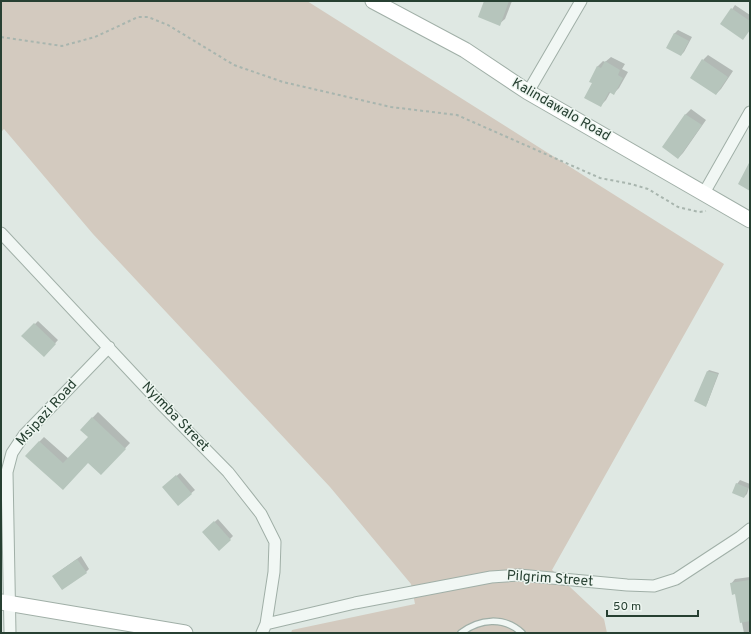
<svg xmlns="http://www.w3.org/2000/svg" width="751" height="634" viewBox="0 0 751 634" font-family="Overpass,sans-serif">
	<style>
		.green { fill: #d3cabf }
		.shadow { fill: #0003 }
		.building { fill: #b6c5bc }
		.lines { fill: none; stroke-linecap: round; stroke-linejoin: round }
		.lane-casing { stroke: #a0afa7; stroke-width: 8 }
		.street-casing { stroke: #a0afa7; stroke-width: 13 }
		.secondary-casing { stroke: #a0afa7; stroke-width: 17 }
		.path { stroke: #a8b5ae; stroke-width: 2; stroke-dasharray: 3 3; stroke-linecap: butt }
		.lane { stroke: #f1f7f4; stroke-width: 5.5 }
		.street { stroke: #f1f7f4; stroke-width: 11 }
		.secondary { stroke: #fff; stroke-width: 15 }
		.labels { text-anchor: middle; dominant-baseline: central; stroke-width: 3; stroke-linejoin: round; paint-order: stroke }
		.street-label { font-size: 14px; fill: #274032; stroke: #eef6f1 }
	</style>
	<rect width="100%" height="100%" fill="#dfe8e3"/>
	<path class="green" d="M1,1H307L724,264L552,570L604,619L607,633H291L292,630L415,604L411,584L330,487L93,234L4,129L1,132Z"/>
	<path class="shadow" d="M485,1H512L505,19L499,24Z
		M735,5L750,15V30L722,24Z
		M678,30L692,37L684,52L681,55L674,34Z
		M708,55L733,71L721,89L716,94L703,60Z
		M611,57L625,64L622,69L628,72L619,88L614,93L611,91L606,100L600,106L593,83L590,81L598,66L603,61L605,62Z
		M691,109L706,120L683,153L678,158L663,147L686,114Z
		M38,321L58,340L44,356L23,336Z
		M709,370L719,373L707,404L708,371Z
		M98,412L130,443L101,474L88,462L63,489L39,442L44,437L69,459L89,437L81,430Z
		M180,473L195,490L178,504L167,484Z
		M740,480L750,484L747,494L744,497L737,484Z
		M218,519L233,536L219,550L203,532Z
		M81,556L89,569L86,572L57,573Z
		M750,577V633H744L736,593L731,584L735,579Z"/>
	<path class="building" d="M484,1H509L500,26L478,17Z
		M731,8L750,21V30L743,40L720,24Z
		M674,33L689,41L681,56L666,48Z
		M702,59L728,77L716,95L690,78Z
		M605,61L620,70L618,75L623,78L614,95L609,92L601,107L584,98L592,83L589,82L597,66L601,68Z
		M685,114L702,125L678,159L662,147Z
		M750,161V191L738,184Z
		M34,323L56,344L44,357L21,336Z
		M707,371L718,374L706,407L694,401Z
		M92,417L126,449L101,475L88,463L63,490L25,456L39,441L63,463L88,437L80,430Z
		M176,475L192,494L178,506L162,487Z
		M736,483L748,488L744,498L732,493Z
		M214,521L231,540L219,551L202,532Z
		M77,559L87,573L62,590L52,576Z
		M749,580L750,588V621L740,623L735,594L732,595L730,583Z"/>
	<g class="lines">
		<g class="lane-casing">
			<path id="lane" d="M461,633C479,619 504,616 522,633"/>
		</g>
		<g class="street-casing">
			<path id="street" d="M528,92L581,1
				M704,193L750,112
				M1,233L164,407L228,472L261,514L275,542L274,572L266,624L262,633
				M266,624L355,603L491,577L519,575L627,585L654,586L676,579L740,537L750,529
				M10,633L7,472L12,453L24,435L109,347"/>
		</g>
		<g class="secondary-casing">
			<path id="secondary" d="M373,1L465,50L528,92L750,220
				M1,602L185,633"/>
		</g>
		<path class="path" d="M1,37L62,46L95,37L138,17H148L168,25L234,65L283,82L391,107L457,115L600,178L631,184L648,189L678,207L699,212L706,211"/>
		<use href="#lane" class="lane"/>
		<use href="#street" class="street"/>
		<use href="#secondary" class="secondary"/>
	</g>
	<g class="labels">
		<g class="street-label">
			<text transform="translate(561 110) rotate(30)">Kalindawalo Road</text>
			<text transform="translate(47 413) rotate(-48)">Msipazi Road</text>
			<text transform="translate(175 417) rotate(46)">Nyimba Street</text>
			<text transform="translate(550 579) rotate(4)">Pilgrim Street</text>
		</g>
	</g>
	<rect width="751" height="634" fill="none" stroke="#274032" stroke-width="4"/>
	<path d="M607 610v6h91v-6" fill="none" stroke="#274032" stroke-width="2"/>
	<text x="613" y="610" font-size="12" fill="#274032" stroke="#eef6f1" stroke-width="3" paint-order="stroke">50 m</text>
</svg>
